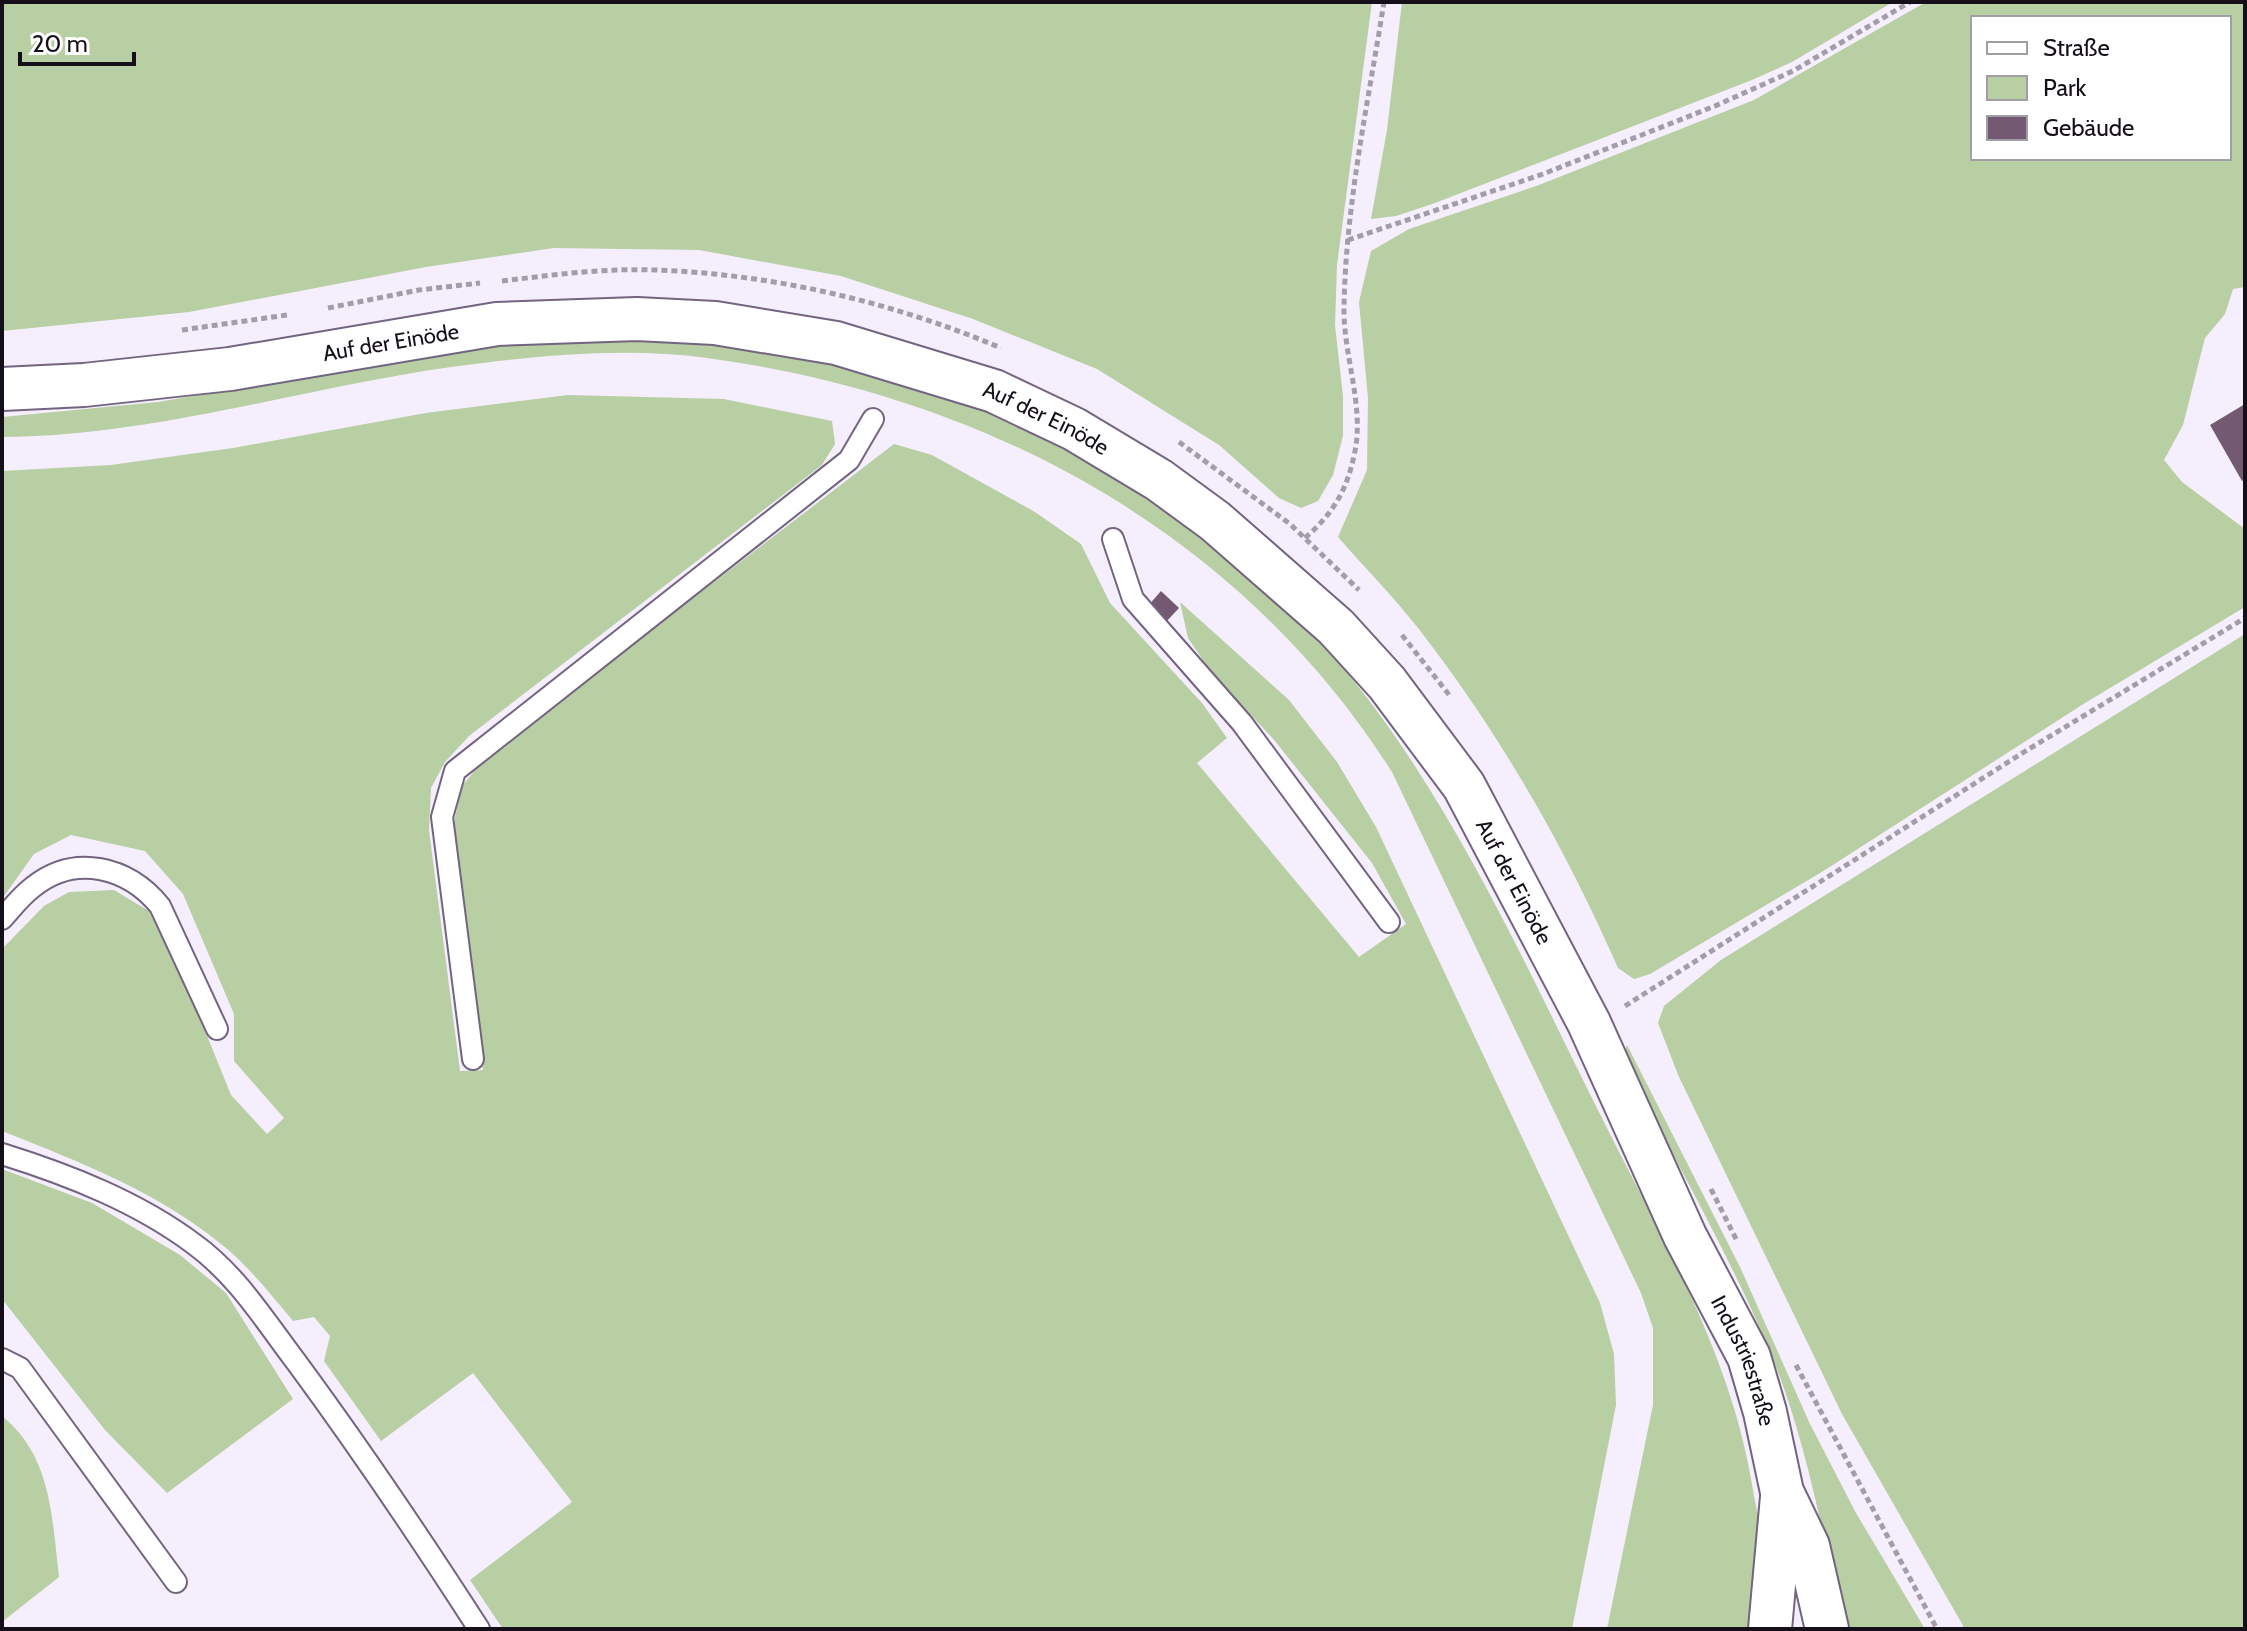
<svg xmlns="http://www.w3.org/2000/svg" width="2247" height="1631" viewBox="0 0 2247 1631" font-family="Cabin,sans-serif">
	<style>
		.green { fill: #b8cea3; fill-rule: evenodd }
		.building { fill: #735a72 }
		.lines { fill: none; stroke-linecap: round; stroke-linejoin: round }
		.service-casing { stroke: #736481; stroke-width: 24 }
		.minor-casing { stroke: #736481; stroke-width: 46 }
		.path { stroke: #a39daa; stroke-width: 5; stroke-dasharray: 6 4; stroke-linecap: butt }
		.service { stroke: #fff; stroke-width: 20 }
		.minor { stroke: #fff; stroke-width: 42 }
		.labels { text-anchor: middle; dominant-baseline: central; stroke-width: 7; stroke-linejoin: round; paint-order: stroke }
		.street-label { font-size: 22px; fill: #150f1a; stroke: #fff }
	</style>
	<rect width="100%" height="100%" fill="#f5eefc"/>
	<path class="green" d="M2,2H1372L1337,265L1335,325L1343,396V436L1333,475L1318,501L1301,508L1279,498L1219,445L1097,369L973,319L841,276L699,250L554,248L426,267L189,312L2,331Z
		M1402,2H1893L1792,62L1752,80L1435,203L1396,216L1371,219L1387,130Z
		M1926,2H2245V287L2233,289L2225,314L2205,338L2183,425L2164,460L2182,482L2245,529V607L2085,703L1825,870L1650,974L1634,979L1618,968C1565,847 1499,732 1418,628C1393,596 1364,567 1338,537L1367,470L1368,398L1359,302L1371,251L1409,229L1539,185L1754,100ZM1973,18H2229V158H1973Z
		M635,336C709,341 785,349 858,368C1058,419 1250,540 1374,707C1471,838 1537,990 1610,1134C1668,1249 1733,1362 1753,1490C1756,1510 1764,1534 1762,1555C1760,1579 1754,1605 1750,1629H1607L1653,1405V1328L1641,1293L1392,772C1240,532 985,395 707,358C634,348 556,354 483,363C322,381 165,436 2,437V417L158,402L481,347Z
		M568,395L724,399L832,421L835,444L822,465L469,736L445,762L431,788L429,830L460,1071L483,1070L454,822L462,786L485,758L894,444L932,455L1035,512L1081,544L1110,603L1202,703L1227,738L1197,763L1359,957L1406,924L1372,863L1275,741L1209,669L1188,638L1180,602L1289,700L1337,762L1376,827L1600,1303L1614,1354L1616,1405L1572,1629H503L470,1580L572,1502L473,1373L381,1441L324,1361L330,1336L314,1317L293,1321C272,1296 251,1269 226,1248C161,1193 80,1162 2,1131V949L44,906L69,892L114,890L149,911L189,991L231,1095L267,1134L284,1118L234,1061V1014L183,894L145,851L71,835L34,854L2,899V471L111,465L233,448L426,413Z
		M2245,634V1629H1965L1842,1414L1679,1077L1658,1023L1664,1006L1721,960Z
		M1627,1045L1740,1267L1810,1424L1856,1513L1925,1629H1843C1823,1534 1806,1437 1768,1347C1726,1248 1671,1153 1622,1058Z
		M2,1169L92,1203L180,1255L226,1293L293,1399L167,1493L105,1430L2,1299Z
		M2,1416C52,1456 52,1519 59,1577L2,1622Z"/>
	<path class="building" d="M2245,404V479L2242,481L2210,425Z
		M1161,591L1179,608L1165,623L1147,607Z"/>
	<g class="lines">
		<g class="service-casing">
			<path id="service" d="M1113,539L1133,599L1242,723L1389,922
				M2,919C12,908 21,896 33,887C75,853 128,867 160,906L217,1029
				M473,1059L442,817L455,771L849,460L873,419
				M2,1154C69,1175 138,1202 194,1244C237,1275 265,1321 297,1363C361,1450 421,1539 479,1629
				M2,1359L20,1368L176,1582"/>
		</g>
		<g class="minor-casing">
			<g id="minor">
				<path id="s1" d="M2,389L84,385L230,369L497,324L637,319L715,323L836,343L994,391L1074,429L1159,480L1215,521L1336,627L1387,683L1464,786L1589,1023L1685,1236L1749,1357L1765,1412L1782,1492L1808,1546L1827,1629"/>
				<path d="M1770,1629L1782,1497"/>
			</g>
		</g>
		<path class="path" d="M1348,240L1543,174L1715,106L1793,71L1910,2
			M502,281C552,275 604,268 655,270C772,274 893,302 1001,348
			M328,308L419,290L480,283
			M182,330L287,315
			M1179,442L1290,524L1359,590
			M1305,538C1334,513 1348,488 1355,451C1364,406 1344,356 1344,311C1345,208 1368,104 1384,2
			M1402,635L1450,696
			M1625,1006L2024,752L2245,618
			M1711,1189L1737,1241
			M1796,1365L1937,1629"/>
		<use href="#service" class="service"/>
		<use href="#minor" class="minor"/>
	</g>
	<g class="labels">
		<g class="street-label">
			<text stroke="none"><textPath href="#s1" startOffset="392">Auf der Einöde</textPath></text>
			<text stroke="none"><textPath href="#s1" startOffset="1064">Auf der Einöde</textPath></text>
			<text stroke="none"><textPath href="#s1" startOffset="1736">Auf der Einöde</textPath></text>
			<text stroke="none"><textPath href="#s1" startOffset="2268">Industriestraße</textPath></text>
		</g>
	</g>
	<rect width="2247" height="1631" fill="none" stroke="#150f1a" stroke-width="8"/>
	<rect x="1971" y="16" width="260" height="144" fill="#ffffff" stroke="#a19fa3" stroke-width="2"/>
	<rect x="1987" y="42" width="40" height="12" fill="#ffffff" stroke="#a19fa3" stroke-width="2"/>
	<text x="2043" y="56" font-size="24" fill="#150f1a">Straße</text>
	<rect x="1987" y="76" width="40" height="24" fill="#b8cea3" stroke="#a19fa3" stroke-width="2"/>
	<text x="2043" y="96" font-size="24" fill="#150f1a">Park</text>
	<rect x="1987" y="116" width="40" height="24" fill="#735a72" stroke="#a19fa3" stroke-width="2"/>
	<text x="2043" y="136" font-size="24" fill="#150f1a">Gebäude</text>
	<path d="M20 52v12h114v-12" fill="none" stroke="#150f1a" stroke-width="4"/>
	<text x="32" y="52" font-size="24" fill="#150f1a" stroke="#ffffff" stroke-width="6" paint-order="stroke">20 m</text>
</svg>
